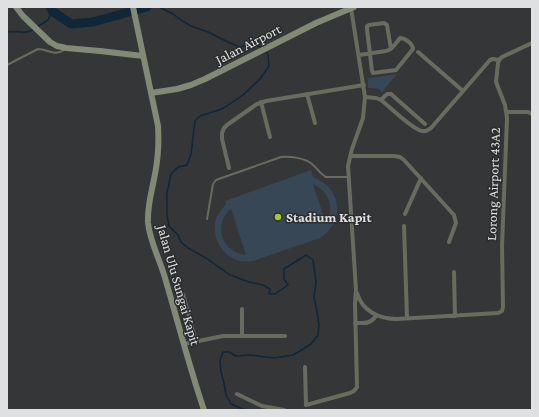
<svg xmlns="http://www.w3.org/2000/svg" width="539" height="417" viewBox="0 0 539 417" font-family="'Crimson Pro',serif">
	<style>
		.green { fill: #374755; fill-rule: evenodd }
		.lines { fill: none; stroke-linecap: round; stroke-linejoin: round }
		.stream { stroke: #102639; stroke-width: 1.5 }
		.river { stroke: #102639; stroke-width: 9 }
		.lane { stroke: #676c5f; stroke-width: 2 }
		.street { stroke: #676c5f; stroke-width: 4 }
		.secondary { stroke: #828975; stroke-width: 6 }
		.poi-dot { fill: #a3c927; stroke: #2a2c2e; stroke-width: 1.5 }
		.labels { text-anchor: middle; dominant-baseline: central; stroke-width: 3; stroke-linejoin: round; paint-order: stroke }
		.street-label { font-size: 14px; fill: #dfe0e2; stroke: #2a2c2e }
		.poi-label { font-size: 14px; font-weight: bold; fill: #dfe0e2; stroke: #2a2c2e; text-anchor: start }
	</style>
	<rect width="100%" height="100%" fill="#343638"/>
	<path class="green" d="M397,74L382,92L377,88H368V78Z
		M311,170L313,177C342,188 346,221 320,238L253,261C249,261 244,262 240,261C223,257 213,240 215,223C216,216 221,210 226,204L225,201ZM313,184C329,191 335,208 326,223ZM230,209H231L246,255C222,252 213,226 230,209Z"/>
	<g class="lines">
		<path class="stream" d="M159,7L173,14L184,22L191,26L208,32L230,43L240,47L254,42L261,48
			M37,27L48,20L52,11
			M7,32C16,30 26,35 34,29
			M245,410L231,404L226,395L224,383L221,372L220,360L223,352H229L236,356L250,355L274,358L293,355L300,351L311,344L318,335L319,325L317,312L314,297L316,282L313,260L306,255L284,269V279L288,285L275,294H269L270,289L263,285L249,282L230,275L206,258L188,248L181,242L178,235L169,226L167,215V193L171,174L178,167L187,165L191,154L195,121L200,116L222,109L243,95L260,79L269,66L268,54L264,51"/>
		<path class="river" d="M50,7L52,11L71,24L93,22L147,7"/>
		<path class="lane" d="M7,65L38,49C48,49 54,57 64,50
			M207,219L213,184L216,180L281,157C290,156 305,158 312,164C317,168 320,174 326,177H348"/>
		<path class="street" d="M418,52L463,91
			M359,55L386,51C392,50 396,43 400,38C405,38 413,44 413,49L396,70L373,73L372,71L367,29V26L369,25L384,23L387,25L391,49
			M499,60L502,57L532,43
			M307,94L315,123
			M365,97L376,98L381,100C390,107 413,130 422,131C426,132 428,130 431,128L490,60L493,59L499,60
			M381,100L387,94H391L425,124
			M261,102L270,137
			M506,112H528L532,114
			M350,156H394L400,157L404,160L454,215L456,223L449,242
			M229,168L222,139V133L224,128L227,125L257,104L266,101L364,85
			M405,214L421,178
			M404,226L407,318
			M454,272L455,316
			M357,293C362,311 379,319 397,319L498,313L502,311L503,307L502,246L507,118L505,105L496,82L498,63L499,60
			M183,294L196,342
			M355,323C366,323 370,324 376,316
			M242,336V309
			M184,344L223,336H285
			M305,367L306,405
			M237,394L262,406L284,410
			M306,405L350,393L354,391L357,387L355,304L356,290L348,166L352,149L363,118L365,97L351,8"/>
		<path class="secondary" d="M16,7L23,16L50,42L57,46L66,48L100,51L143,56
			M133,7L158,126C159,142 158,159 155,174C152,191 147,206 148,223C150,242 160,260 165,278C178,322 189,366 204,410
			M151,93L177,89L191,85L205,79L316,23L354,7"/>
	</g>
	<circle class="poi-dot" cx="278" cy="217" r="4"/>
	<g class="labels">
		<g class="street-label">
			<text transform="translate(248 44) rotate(-27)">Jalan Airport</text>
			<text transform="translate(493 184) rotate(-88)">Lorong Airport 43A2</text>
			<text transform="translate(179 285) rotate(74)">Jalan Ulu Sungai Kapit</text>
		</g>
		<g class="poi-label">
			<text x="286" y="217">Stadium Kapit</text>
		</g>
	</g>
	<rect width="539" height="417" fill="none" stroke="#dfe0e2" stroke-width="16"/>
</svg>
